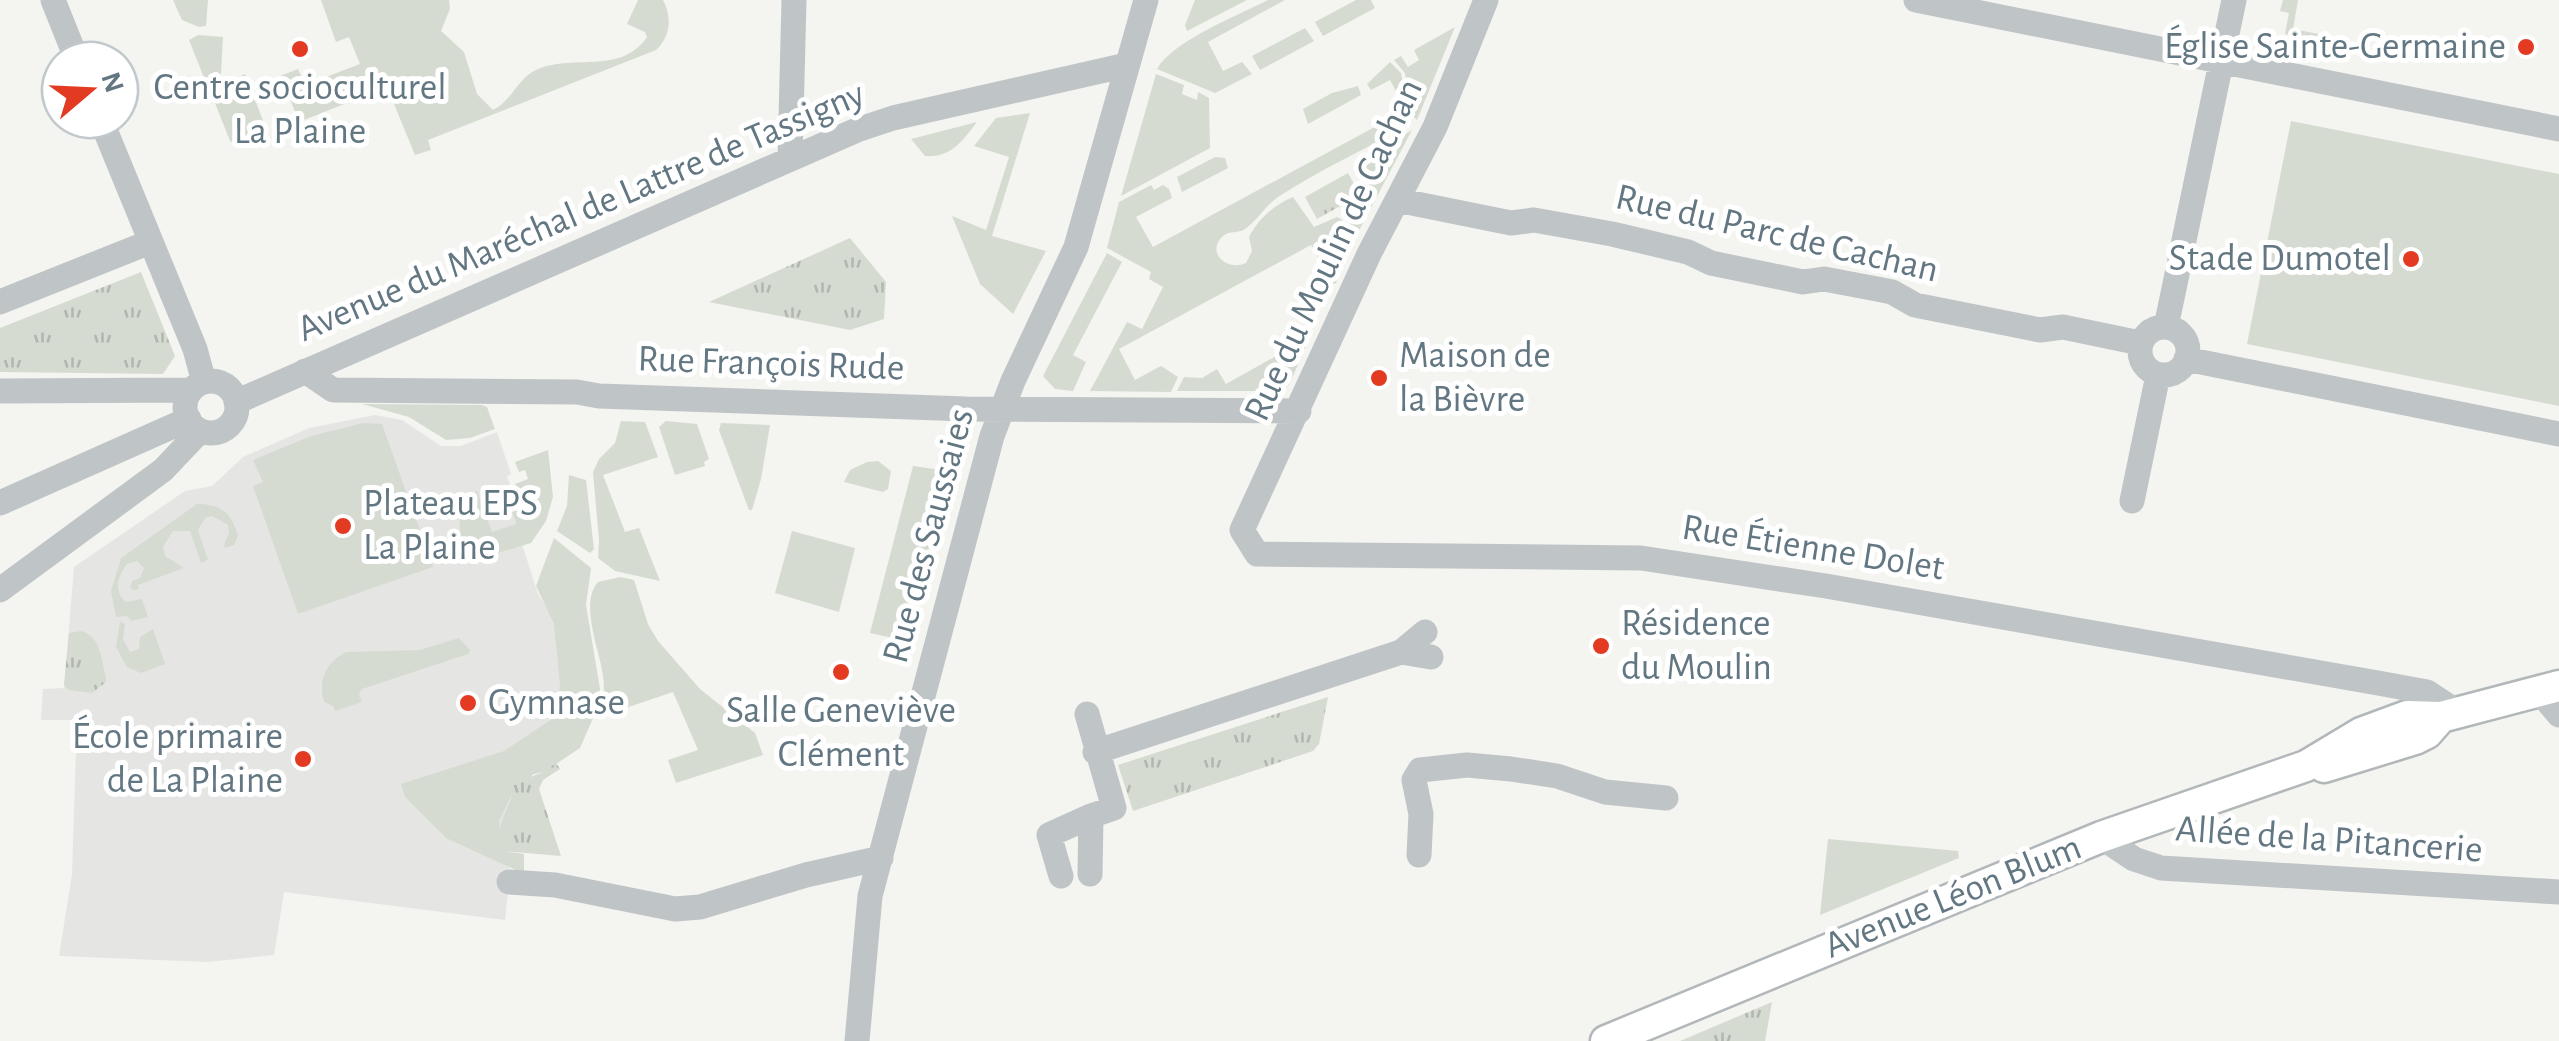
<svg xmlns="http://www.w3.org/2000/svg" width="2559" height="1041" viewBox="0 0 2559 1041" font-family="'Alegreya Sans',sans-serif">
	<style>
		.built { fill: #e5e6e4 }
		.green { fill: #d6dbd1 }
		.park { fill: url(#park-tufts) }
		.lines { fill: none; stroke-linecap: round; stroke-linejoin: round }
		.major-casing { stroke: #b2b7ba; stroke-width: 35 }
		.minor { stroke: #bfc4c6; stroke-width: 25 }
		.major { stroke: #fff; stroke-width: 30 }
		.poi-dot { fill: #e33b21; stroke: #fff; stroke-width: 4 }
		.labels { text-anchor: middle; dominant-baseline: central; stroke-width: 10; stroke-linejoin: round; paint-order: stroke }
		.poi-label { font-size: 38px; fill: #637782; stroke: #fff; text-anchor: start }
		.street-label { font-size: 38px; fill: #637782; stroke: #fff }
	</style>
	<defs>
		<pattern id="park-tufts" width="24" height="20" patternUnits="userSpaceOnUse" patternTransform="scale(2.5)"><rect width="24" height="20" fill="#d6dbd1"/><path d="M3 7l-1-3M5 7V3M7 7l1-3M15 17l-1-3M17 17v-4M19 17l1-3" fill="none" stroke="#b1b6af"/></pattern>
	</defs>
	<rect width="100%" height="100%" fill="#f4f4f0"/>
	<path class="built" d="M375,415L402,420L441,446H461L497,432L511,474L507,476L510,485L504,488L538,594L556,623L563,685L560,706L552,725L510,752L509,882L505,920L284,892L274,955L207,962L59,956L72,874L77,720H41L43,689L64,688L74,567L185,491L212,486L243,457L309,428Z"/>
	<path class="green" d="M173,0H208L206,26L199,27L182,20Z
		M321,0H449L450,9L441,31L464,52L477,94L493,110C512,101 518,77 538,69C574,54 621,75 647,37L645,32L627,24L638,0H663C672,17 671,36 656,50L428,140L431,150L415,155L387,87L299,122L288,94L267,103L259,84L298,69L305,85L360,64L349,37L336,42Z
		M1195,0H1247L1187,31L1185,25Z
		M1268,0H1285L1208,42L1223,71L1242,62L1252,74L1215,93L1157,69C1174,40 1237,16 1268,0Z
		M1356,0H1371L1375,8L1323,36L1315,22Z
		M2283,0H2298L2293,29L2324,35L2323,41L2310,54L2290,49L2293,35L2285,34L2289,13L2280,11Z
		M1455,27L1417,120L1412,115L1405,73L1394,60L1401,56L1408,67L1419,60L1414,50Z
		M1305,28L1314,41L1260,70L1252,56Z
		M198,35L223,37L221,74L205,80L189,40Z
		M1390,62L1401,73L1409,119L1406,126C1364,150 1319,170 1278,197C1265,206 1257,221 1245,229C1238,234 1230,230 1223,236C1206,251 1225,272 1246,263L1252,251L1249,237C1258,219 1274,205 1293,197L1314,227L1337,217L1341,219L1353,242L1336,283L1333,284L1311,245L1119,349L1135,380L1161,366L1178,377L1171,392L1090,391L1127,322L1142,329L1163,287L1149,279L1151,272L1107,248L1119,202L1151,185L1154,190L1163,185L1169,189L1172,198L1136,217L1153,247L1406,110L1390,80L1371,90L1367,84Z
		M245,74L269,136L242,147L230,141L211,93L225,88L224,83Z
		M1156,74L1184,85L1182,94L1197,100L1198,92L1209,98L1210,148L1121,196Z
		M1358,86L1361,95L1308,124L1303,109L1332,93Z
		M1030,113L992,236L1046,251L1013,314L980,284L952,216L986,230L1009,157L974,146L996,118Z
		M2291,121L2559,174V406L2247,344Z
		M977,122C962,141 952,158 925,156L911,139Z
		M1412,130L1356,236L1346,215L1366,202L1368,195L1355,168L1356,163Z
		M1215,157L1225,158L1228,168L1182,192L1177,177Z
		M1107,253L1122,262L1073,355L1086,362L1073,391L1055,389L1043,376Z
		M1310,337L1289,385L1281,391H1177L1184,377L1202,378L1217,369L1226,384Z
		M362,404L482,405L487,407L495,429L470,438L446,440L409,417Z
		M621,421L645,422L658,457L603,475L625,532L639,528L660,581L615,571L598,558L599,540L593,472L599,459L615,443Z
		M666,421L697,424L709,459L704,462L705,466L675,475L659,427Z
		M363,423L382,424L433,567L298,614L253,486L263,482L253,460L311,436Z
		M721,423L770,425L761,479L752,510H749L719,430Z
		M548,450L553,497L546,521L531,543L491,555L467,552C457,537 458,512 466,496L477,491L492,532L516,524L508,500L519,496L515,484L528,479L525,470L519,472L515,462Z
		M867,462L878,461L891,471L888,489L883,492L844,482L850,470Z
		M913,466L949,471L910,622L905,632L893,638L870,633Z
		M569,475L586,480L594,549L590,553L557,531L567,506Z
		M197,504C221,504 232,513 238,536L234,545L225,548L224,545L229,533L228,525L212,516L205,518L198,530L208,560L201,563L190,531H173L163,547L165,556L184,568L138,585L139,589L134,590L130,588L132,581L140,578L144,568L137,561L127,564C118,575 113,592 126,602L142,599L148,617L131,621L127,616L116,617L111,591L121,558Z
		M792,531L855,548L839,612L775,593Z
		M554,538L591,568L586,605L600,689L597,709L580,748L544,772L534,774L514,790L499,821L502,851L524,854V874L446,838L405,797L401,784L504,751L552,719L558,706L560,685L554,624L536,586Z
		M620,577L634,580L648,624L658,641L700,689L755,733L763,755L676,783L668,760L698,750L673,692L602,716C603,702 605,690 603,676C600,651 579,603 598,582Z
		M120,621L125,624L123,639L130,652L139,649L140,637L153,629L165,664L141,673L127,667L116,647Z
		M459,638L470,650L468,654L362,689L359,694L362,702L335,711L333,706L324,702C318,680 325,663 346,652L420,650Z
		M1828,839L1958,851L1959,858L1820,915Z"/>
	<path class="park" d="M1348,173L1360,195L1317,219L1305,197Z
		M850,238L886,282L884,319L850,330L709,302Z
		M141,272L175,356L163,374L0,372V328Z
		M81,631C101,636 101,659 106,677V682L92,693L69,690L64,685L69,633Z
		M1328,697L1319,744L1313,751L1133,811L1118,765Z
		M556,763L560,769L543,780L539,789L561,856L502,851C493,820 513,809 513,783L544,772Z
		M1772,1002L1765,1041H1680Z"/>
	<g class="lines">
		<g class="major-casing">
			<path id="major" d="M2324,767L2415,739L2427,733L2441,717
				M1606,1041L2101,837L2306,766L2361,733L2407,716L2441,717L2559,686"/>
		</g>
		<path class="minor" d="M53,0L77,60
			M1486,0L1435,127L1369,254L1242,530L1257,554L1641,558L1826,586L2378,683L2427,692L2457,712
			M1916,0L2559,129
			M101,120L195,349L204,382
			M790,158L794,0
			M1397,200L1511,223L1534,220L1612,234L1688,252L1711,263L1803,282L1824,279L1877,289L1892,292L1915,305L2040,330L2063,327L2140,343
			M0,302L150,242
			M2140 351a24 24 0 1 1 48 0a24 24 0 1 1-48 0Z
			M2166,327L2234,0
			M2186,359L2559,434
			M305,371L333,390L577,392L599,396L966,409L1299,411
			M185 407a26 26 0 1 1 52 0a26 26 0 1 1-52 0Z
			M0,391L191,390
			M236,402L857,130L893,118L1127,65
			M2132,501L2158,375
			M0,503L189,419
			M0,590L163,470L200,431
			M1425,632L1401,652L1431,657
			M2539,691L2559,715
			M1087,714L1114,808L1091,816
			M1095,752L1401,652
			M2101,837L2134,859L2161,868L2559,892
			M1419,855L1421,814L1414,780L1420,770L1467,765L1511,769L1557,776L1605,792L1666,798
			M1061,876L1049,835L1091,816L1090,874
			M509,882L555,885L675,909L700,907L806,875L881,858
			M857,1041L870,896L992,436L1013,381L1076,247L1146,0"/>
		<use href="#major" class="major"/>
	</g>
	<g class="poi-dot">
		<circle cx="2526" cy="47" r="10"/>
		<circle cx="300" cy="49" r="10"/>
		<circle cx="2411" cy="259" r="10"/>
		<circle cx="1379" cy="378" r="10"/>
		<circle cx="343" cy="526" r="10"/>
		<circle cx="1601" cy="646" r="10"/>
		<circle cx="841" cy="672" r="10"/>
		<circle cx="468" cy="703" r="10"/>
		<circle cx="303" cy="759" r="10"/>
	</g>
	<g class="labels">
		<g class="poi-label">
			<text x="2506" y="47" text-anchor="end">Église Sainte-Germaine</text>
			<text x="300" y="88" text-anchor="middle">Centre socioculturel<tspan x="300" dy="44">La Plaine</tspan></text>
			<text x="2391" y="259" text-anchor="end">Stade Dumotel</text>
			<text x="1399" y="356">Maison de<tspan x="1399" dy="44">la Bièvre</tspan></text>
			<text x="363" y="504">Plateau EPS<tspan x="363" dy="44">La Plaine</tspan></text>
			<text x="1621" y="624">Résidence<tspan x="1621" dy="44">du Moulin</tspan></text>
			<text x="488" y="703">Gymnase</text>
			<text x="841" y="711" text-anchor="middle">Salle Geneviève<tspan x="841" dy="44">Clément</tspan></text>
			<text x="283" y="737" text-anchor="end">École primaire<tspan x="283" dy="44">de La Plaine</tspan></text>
		</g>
		<g class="street-label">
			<text transform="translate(581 212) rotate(-23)">Avenue du Maréchal de Lattre de Tassigny</text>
			<text transform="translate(1777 234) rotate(13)">Rue du Parc de Cachan</text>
			<text transform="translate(1334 250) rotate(-65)">Rue du Moulin de Cachan</text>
			<text transform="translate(771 364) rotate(2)">Rue François Rude</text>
			<text transform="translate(929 536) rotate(-75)">Rue des Saussaies</text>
			<text transform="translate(1813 548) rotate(9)">Rue Étienne Dolet</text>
			<text transform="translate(2329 840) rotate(4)">Allée de la Pitancerie</text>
			<text transform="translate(1953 897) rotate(-22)">Avenue Léon Blum</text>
		</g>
	</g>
	<g transform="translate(90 90) rotate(71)"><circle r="48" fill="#ffffff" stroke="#c1c9cd" stroke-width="2.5"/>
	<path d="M0-8L18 38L0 25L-18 38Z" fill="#e33b21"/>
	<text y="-15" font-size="28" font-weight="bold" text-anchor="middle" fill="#637782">N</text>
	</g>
</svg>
